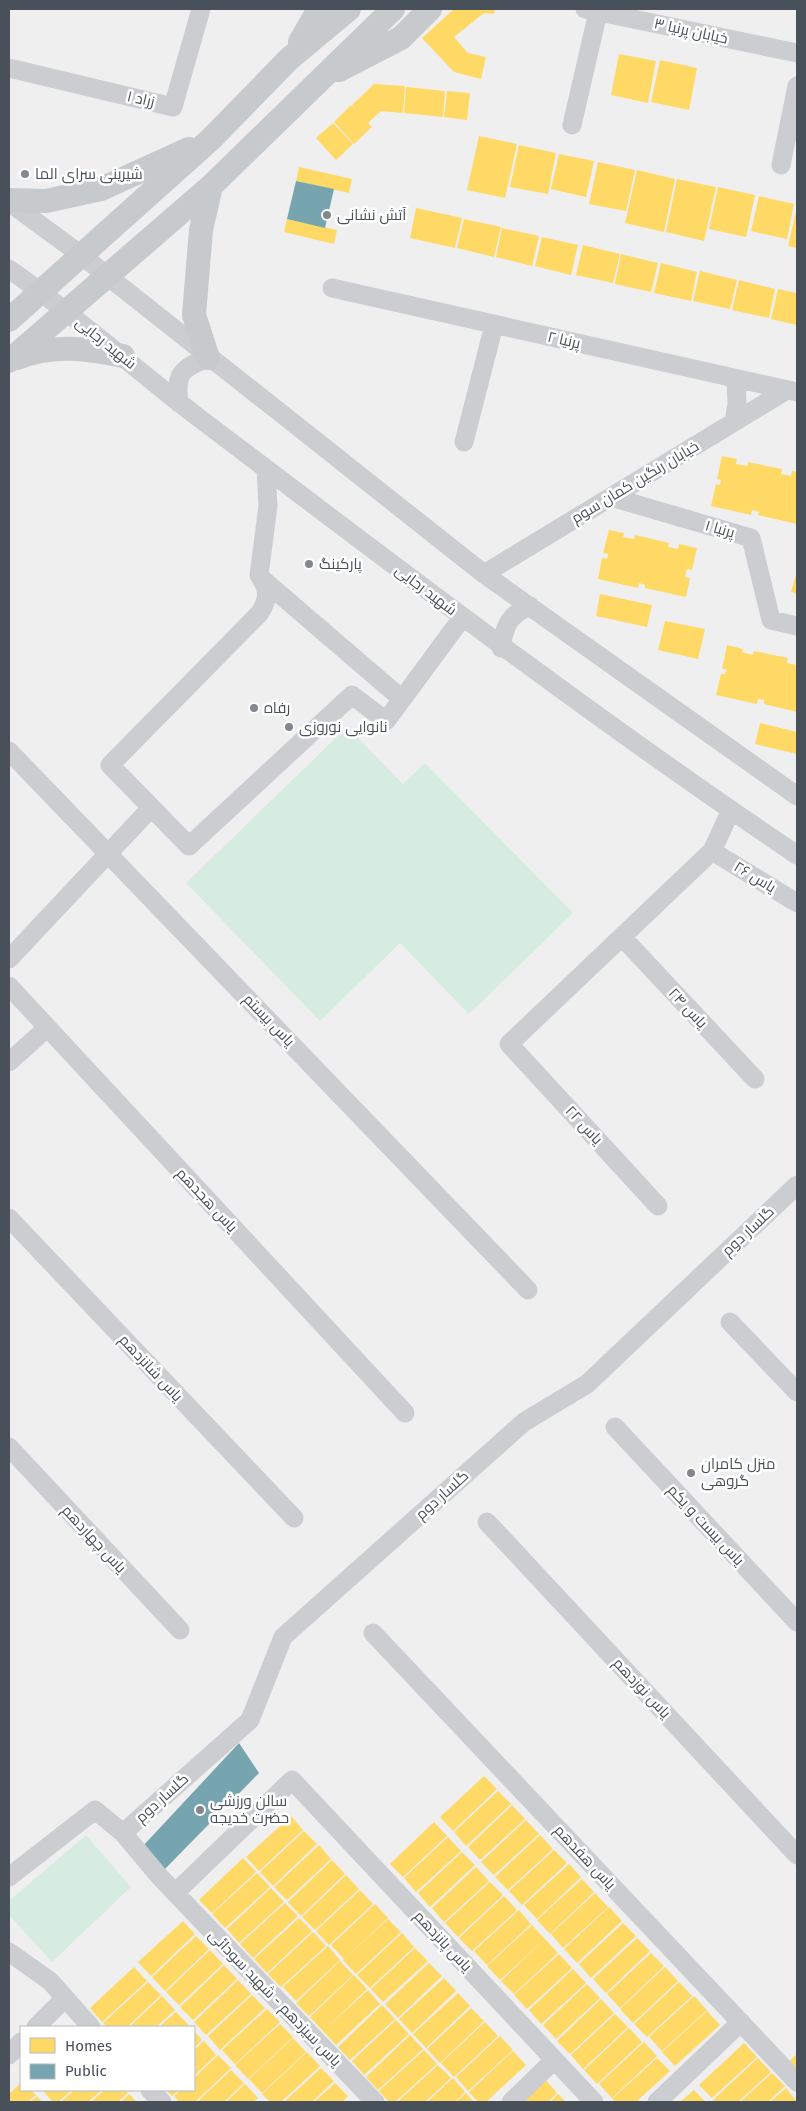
<svg xmlns="http://www.w3.org/2000/svg" width="806" height="2111" viewBox="0 0 806 2111" font-family="'Fira Sans',Cairo,sans-serif">
	<style>
		.park { fill: #d6ece0 }
		.homes { fill: #ffd966 }
		.public { fill: #76a5af }
		.lines { fill: none; stroke-linecap: round; stroke-linejoin: round }
		.minor { stroke: #cbcdd0; stroke-width: 19 }
		.major { stroke: #c7cacd; stroke-width: 24 }
		.poi-dot { fill: #83888e; stroke: #fff; stroke-width: 2 }
		.labels { text-anchor: middle; dominant-baseline: central; stroke-width: 5; stroke-linejoin: round; paint-order: stroke }
		.street-label { font-size: 15px; fill: #48505a; stroke: #fff }
		.poi-label { font-size: 15px; fill: #48505a; stroke: #fff; text-anchor: start }
	</style>
	<rect width="100%" height="100%" fill="#f0efef"/>
	<path class="park" d="M347,727L403,784L425,763L573,913L469,1014L400,943L320,1021L186,883Z
		M86,1835L131,1887L52,1962L9,1915V1901Z"/>
	<path class="homes" d="M454,9H495L494,14L484,13L454,37L468,53L486,57L481,79L454,72L422,38Z
		M619,54L656,61L648,103L611,95Z
		M660,60L697,68L689,110L651,102Z
		M374,84L405,86L403,113L381,111L368,123L372,127L354,144L334,122L351,105L356,110L352,105Z
		M406,87L445,91L443,117L404,113Z
		M447,91L470,93L467,120L444,117Z
		M333,123L353,144L336,160L316,138Z
		M479,136L517,144L505,198L467,190Z
		M519,145L556,153L548,194L510,187Z
		M559,154L594,161L586,197L551,189Z
		M598,162L635,170L626,211L589,204Z
		M299,167L352,179L349,193L296,181Z
		M637,170L675,179L664,232L625,223Z
		M677,179L716,187L704,241L666,232Z
		M718,187L755,195L746,237L709,229Z
		M759,196L794,204L787,239L751,231Z
		M797,207V248L788,246Z
		M416,208L462,218L455,248L410,238Z
		M287,219L337,230L334,244L284,232Z
		M464,219L501,227L494,257L457,248Z
		M502,228L539,236L532,266L496,257Z
		M542,237L578,245L571,275L535,266Z
		M583,245L620,254L613,283L576,275Z
		M621,254L658,263L651,292L615,284Z
		M661,263L697,272L691,301L654,293Z
		M700,271L737,280L730,309L693,301Z
		M739,280L775,289L769,318L732,310Z
		M778,289L797,293V325L771,319Z
		M722,456L737,459L736,464L748,466V462L782,469L781,474L791,476L792,471L797,472V524L758,515L759,512L752,510L751,515L711,506L716,484L720,485L721,480L717,479Z
		M609,530L624,533L623,537L634,539L635,535L669,543L668,547L678,549L679,544L697,548L692,570L687,569L685,577L690,578L686,597L645,588V585L639,583L638,588L598,579L602,558L607,559L608,554L603,553Z
		M797,571V594L791,592Z
		M600,594L652,605L647,627L596,616Z
		M665,621L705,629L698,659L658,650Z
		M727,645L743,649L742,652L753,655L754,651L788,658L787,663L797,665V712L764,704V700L758,699L757,704L716,695L721,674H725L727,669H722Z
		M760,723L797,732V754L755,744Z
		M484,1776L497,1789L453,1831L440,1817Z
		M498,1791L511,1804L466,1846L454,1832Z
		M512,1805L525,1819L480,1860L468,1847Z
		M291,1816L303,1830L259,1871L246,1857Z
		M526,1820L539,1834L494,1875L481,1862Z
		M434,1822L447,1836L403,1877L390,1864Z
		M304,1831L317,1844L273,1886L260,1872Z
		M540,1835L553,1849L508,1890L495,1877Z
		M448,1837L461,1851L416,1892L404,1878Z
		M319,1845L331,1859L287,1900L274,1887Z
		M554,1850L567,1863L522,1905L509,1891Z
		M462,1852L475,1865L430,1907L418,1893Z
		M243,1858L256,1872L212,1913L199,1900Z
		M332,1860L345,1874L301,1916L288,1902Z
		M569,1864L581,1877L537,1919L524,1905Z
		M476,1867L489,1881L444,1922L432,1908Z
		M257,1873L270,1887L225,1928L212,1914Z
		M346,1875L359,1889L315,1930L302,1917Z
		M582,1879L594,1892L550,1934L537,1920Z
		M490,1882L503,1895L458,1937L445,1923Z
		M271,1888L284,1902L239,1943L227,1929Z
		M360,1890L373,1904L329,1945L316,1931Z
		M595,1893L608,1907L563,1948L551,1934Z
		M504,1896L517,1910L472,1951L459,1938Z
		M285,1903L298,1916L253,1958L240,1944Z
		M375,1904L388,1918L344,1959L331,1945Z
		M609,1907L622,1921L577,1963L564,1949Z
		M519,1910L531,1924L487,1965L474,1951Z
		M299,1918L312,1931L267,1973L254,1959Z
		M388,1919L401,1932L356,1974L343,1960Z
		M183,1921L195,1934L151,1976L138,1962Z
		M623,1923L636,1936L591,1978L579,1964Z
		M532,1925L545,1939L500,1980L487,1966Z
		M313,1932L326,1946L281,1987L268,1974Z
		M402,1933L414,1947L370,1988L357,1975Z
		M196,1936L209,1949L165,1991L152,1977Z
		M637,1938L650,1951L606,1993L593,1979Z
		M545,1939L558,1953L514,1994L501,1981Z
		M328,1946L340,1960L296,2001L283,1987Z
		M415,1948L428,1961L383,2002L371,1989Z
		M210,1950L223,1964L179,2005L166,1992Z
		M651,1953L664,1966L620,2008L607,1994Z
		M559,1954L572,1968L527,2009L514,1995Z
		M340,1961L353,1975L309,2016L296,2003Z
		M429,1963L442,1976L398,2018L385,2004Z
		M224,1965L237,1979L193,2020L180,2007Z
		M134,1967L147,1981L102,2022L90,2008Z
		M665,1967L678,1981L633,2023L620,2009Z
		M573,1969L586,1983L541,2024L529,2010Z
		M354,1975L367,1989L323,2031L310,2017Z
		M444,1978L456,1991L412,2033L399,2019Z
		M238,1980L251,1994L206,2035L194,2022Z
		M148,1982L161,1995L127,2027H107L103,2023Z
		M679,1982L692,1996L647,2037L634,2024Z
		M587,1984L600,1998L556,2039L543,2025Z
		M368,1990L380,2004L336,2045L323,2031Z
		M458,1993L470,2006L426,2048L413,2034Z
		M252,1995L265,2008L220,2050L208,2036Z
		M162,1996L175,2010L156,2027H129Z
		M694,1996L707,2010L662,2051L649,2037Z
		M601,1999L614,2013L570,2054L557,2041Z
		M382,2005L395,2019L350,2060L338,2047Z
		M471,2008L484,2021L440,2063L427,2049Z
		M267,2009L280,2022L235,2064L222,2050Z
		M707,2011L720,2025L675,2066L662,2052Z
		M176,2012L189,2025L186,2027H159Z
		M615,2014L628,2027L583,2069L571,2055Z
		M396,2020L409,2034L364,2075L352,2061Z
		M485,2022L498,2036L454,2077L441,2063Z
		M280,2024L293,2037L248,2079L235,2065Z
		M629,2028L642,2042L597,2084L584,2070Z
		M194,2031L202,2040L194,2048Z
		M410,2035L423,2049L378,2090L366,2077Z
		M500,2036L513,2050L468,2091L456,2077Z
		M293,2038L306,2052L262,2093L249,2079Z
		M204,2041L216,2055L194,2076V2050Z
		M644,2042L657,2056L612,2098L599,2084Z
		M744,2043L757,2057L712,2098L699,2085Z
		M424,2050L437,2064L395,2102H389L379,2091Z
		M513,2051L526,2065L486,2102H478L469,2092Z
		M307,2052L320,2066L281,2102H270L262,2094Z
		M797,2054V2080L784,2066Z
		M218,2055L231,2068L195,2102H180L174,2096L181,2090H194V2078Z
		M657,2058L670,2071L636,2102H616L612,2099Z
		M758,2058L771,2072L738,2102H716L713,2100Z
		M438,2065L451,2078L425,2102H397Z
		M321,2068L334,2081L312,2102H284Z
		M231,2070L244,2083L224,2102H197Z
		M772,2073L785,2086L768,2102H740Z
		M453,2078L465,2092L455,2102H427Z
		M545,2079L557,2093L548,2102H520Z
		M21,2083V2090H31L36,2095L28,2102H9V2094Z
		M335,2083L348,2096L342,2102H314Z
		M245,2084L258,2098L253,2102H226Z
		M786,2088L797,2102H770Z
		M44,2090H72L58,2102H53L43,2091Z
		M74,2090H102L88,2102H61Z
		M104,2090H125L128,2093L118,2102H91Z
		M166,2090H179L172,2096Z
		M694,2090L706,2102H680Z
		M466,2093L474,2102H456Z
		M129,2094L137,2102H121Z
		M558,2094L566,2102H550Z
		M37,2096L42,2102H30Z"/>
	<path class="public" d="M296,181L334,189L325,228L287,219Z
		M239,1743L259,1773L164,1870L142,1847Z"/>
	<g class="lines">
		<path class="minor" d="M585,9L797,53
			M9,68L173,107L201,9
			M572,125L598,12
			M781,165L797,86
			M9,202L81,255L484,574L797,796
			M9,269C75,315 135,369 199,418C396,567 592,717 797,855
			M332,288L797,392
			M179,403C175,374 181,368 208,358
			M734,422L737,404L736,379
			M464,442L494,325
			M266,469L268,506L259,575C269,590 269,599 259,614L110,765L189,846L352,695L386,721L462,618
			M611,497L751,538L771,620L797,626
			M484,574L787,390
			M261,578L402,699
			M501,648C504,627 509,614 530,606
			M9,751L528,1290
			M712,851L797,903
			M622,937L755,1079
			M9,959L151,808
			M9,986L405,1413
			M9,1062L47,1028
			M658,1206L509,1044L712,851L731,810
			M9,1218L294,1518
			M730,1322L797,1392
			M615,1427L797,1622
			M9,1447L180,1630
			M487,1522L797,1855
			M373,1633L797,2082
			M123,1833L250,1720L283,1637L524,1422L587,1384L797,1185
			M9,1877L95,1810L123,1833L159,1876L375,2102
			M175,1893L292,1780L594,2102
			M9,1952L50,1981L91,2027
			M36,2027L64,1999
			M9,2055L21,2042
			M150,2090L162,2102
			M511,2102L554,2060
			M657,2102L741,2022"/>
		<path class="major" d="M300,42L319,9
			M339,70L401,38L430,9
			M9,200L46,201L101,189L189,149
			M9,320L211,139L289,59L349,9
			M17,358C53,344 86,348 123,356
			M208,358L194,315L201,230L211,186
			M9,361L211,186L393,9"/>
	</g>
	<g class="poi-dot">
		<circle cx="25" cy="174" r="5"/>
		<circle cx="327" cy="215" r="5"/>
		<circle cx="309" cy="564" r="5"/>
		<circle cx="254" cy="708" r="5"/>
		<circle cx="289" cy="727" r="5"/>
		<circle cx="691" cy="1473" r="5"/>
		<circle cx="200" cy="1810" r="5"/>
	</g>
	<g class="labels">
		<g class="street-label">
			<text transform="translate(691 31) rotate(12)">خیابان پرنیا ۳</text>
			<text transform="translate(141 99) rotate(13)">زراد ۱</text>
			<text transform="translate(564 340) rotate(13)">پرنیا ۲</text>
			<text transform="translate(106 343) rotate(39)">شهید رجایی</text>
			<text transform="translate(635 482) rotate(-31)">خیابان رنگین کمان سوم</text>
			<text transform="translate(720 529) rotate(16)">پرنیا ۱</text>
			<text transform="translate(426 590) rotate(37)">شهید رجایی</text>
			<text transform="translate(755 877) rotate(31)">یاس ۲۶</text>
			<text transform="translate(688 1008) rotate(47)">یاس ۲۴</text>
			<text transform="translate(269 1020) rotate(46)">یاس بیستم</text>
			<text transform="translate(584 1125) rotate(47)">یاس ۲۲</text>
			<text transform="translate(207 1200) rotate(47)">یاس هجدهم</text>
			<text transform="translate(748 1231) rotate(-43)">گلسار دوم</text>
			<text transform="translate(151 1368) rotate(47)">یاس شانزدهم</text>
			<text transform="translate(442 1495) rotate(-42)">گلسار دوم</text>
			<text transform="translate(706 1525) rotate(47)">یاس بیست و یکم</text>
			<text transform="translate(94 1539) rotate(47)">یاس چهاردهم</text>
			<text transform="translate(642 1688) rotate(47)">یاس نوزدهم</text>
			<text transform="translate(162 1798) rotate(-42)">گلسار دوم</text>
			<text transform="translate(585 1857) rotate(47)">یاس هفدهم</text>
			<text transform="translate(443 1941) rotate(47)">یاس پانزدهم</text>
			<text transform="translate(275 1998) rotate(46)">یاس سیزدهم - شهید سودائی</text>
		</g>
		<g class="poi-label">
			<text x="35" y="174">شیرینی سرای الما</text>
			<text x="337" y="215">آتش نشانی</text>
			<text x="319" y="564">پارکینگ</text>
			<text x="264" y="708">رفاه</text>
			<text x="299" y="727">نانوایی نوروزی</text>
			<text x="701" y="1464">منزل کامران<tspan x="701" dy="17">گروهی</tspan></text>
			<text x="210" y="1801">سالن ورزشی<tspan x="210" dy="17">حضرت خدیجه</tspan></text>
		</g>
	</g>
	<rect width="806" height="2111" fill="none" stroke="#48505a" stroke-width="20"/>
	<rect x="20" y="2026" width="175" height="65" fill="#ffffff" stroke="#b6b9bd"/>
	<rect x="30" y="2038" width="25" height="15" fill="#ffd966" stroke="#b6b9bd"/>
	<text x="65" y="2051" font-size="15" fill="#48505a">Homes</text>
	<rect x="30" y="2064" width="25" height="15" fill="#76a5af" stroke="#b6b9bd"/>
	<text x="65" y="2076" font-size="15" fill="#48505a">Public</text>
</svg>
